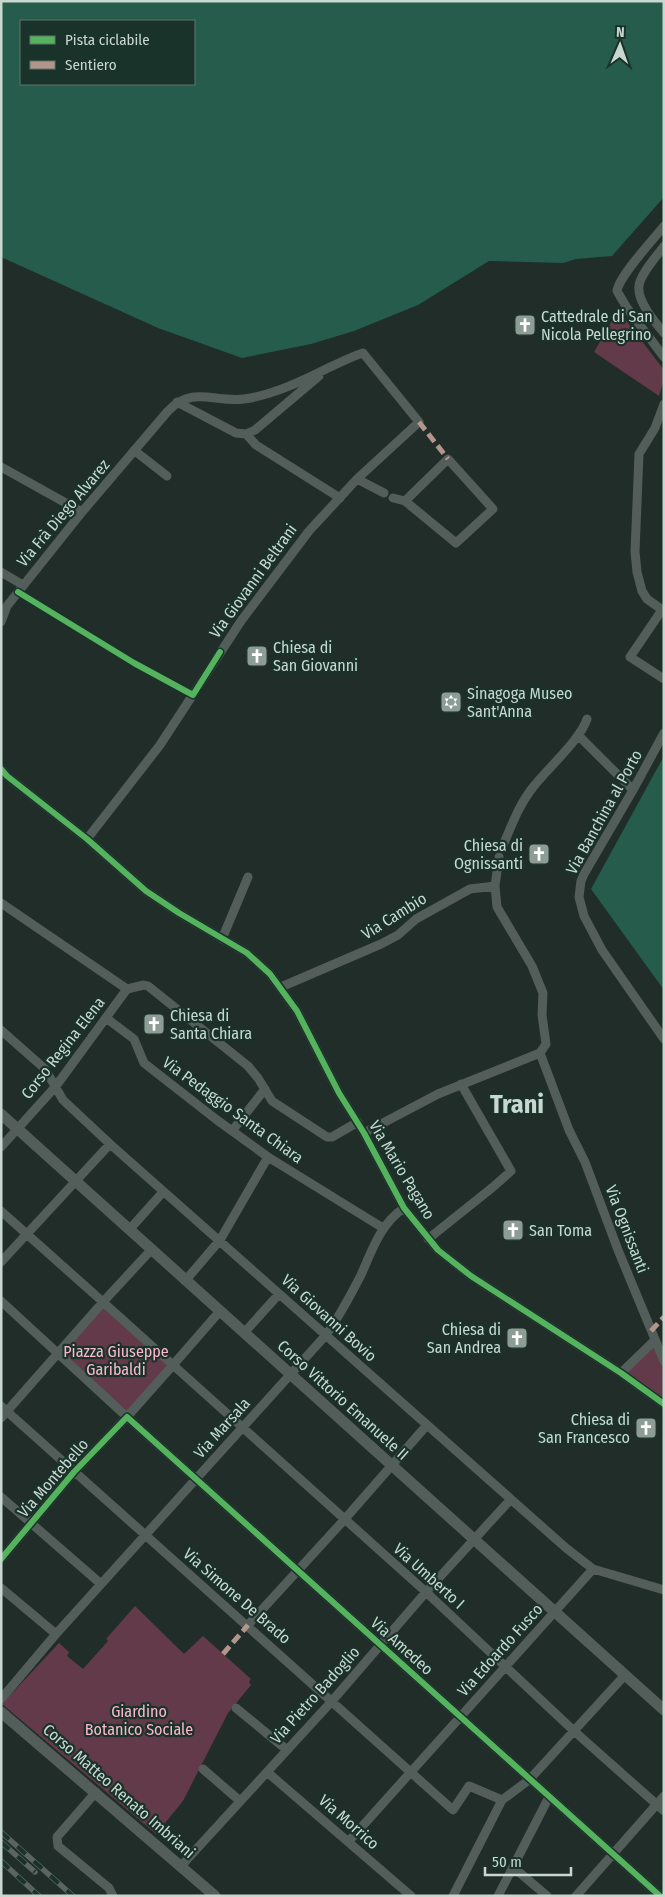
<svg xmlns="http://www.w3.org/2000/svg" width="665" height="1897" viewBox="0 0 665 1897" font-family="'Fira Sans Condensed',sans-serif">
	<style>
		.park { fill: #633a49 }
		.water { fill: #265c4b; fill-rule: evenodd }
		.lines { fill: none; stroke-linecap: round; stroke-linejoin: round }
		.minor { stroke: #535d59; stroke-width: 9 }
		.tertiary { stroke: #535d59; stroke-width: 11 }
		.rail-casing { stroke: #5a6460; stroke-width: 5.5 }
		.rail { stroke: #1a332a; stroke-width: 4; stroke-dasharray: 11; stroke-linecap: butt }
		.quiet { stroke: #b2968c; stroke-width: 5; stroke-dasharray: 10 5; stroke-linecap: butt }
		.cycleway-casing { stroke: #1a332a; stroke-width: 9 }
		.cycleway { stroke: #56b35d; stroke-width: 6 }
		.labels { text-anchor: middle; dominant-baseline: central; stroke-width: 4.5; stroke-linejoin: round; paint-order: stroke }
		.poi-label { font-size: 16px; fill: #c9d7d1; stroke: #1a332a; text-anchor: start }
		.street-label { font-size: 16px; fill: #c9d7d1; stroke: #1a332a }
		.park-label { font-size: 16px; fill: #fdb6cd; stroke: #1a332a }
		.town-label { font-size: 26px; font-weight: bold; fill: #c9d7d1; stroke: #1a332a }
	</style>
	<rect width="100%" height="100%" fill="#202d29"/>
	<path class="park" d="M618,310L664,370V379L659,396L594,352Z
		M104,1306L169,1365L127,1413L61,1354Z
		M654,1344L664,1365V1402L624,1373Z
		M135,1606L184,1654L203,1636L251,1679L249,1682L251,1685L228,1713L183,1801L156,1834L2,1704L59,1643L69,1652L67,1656L83,1669L108,1641L106,1639Z"/>
	<path class="water" d="M1,1H664V197L612,256L576,259L563,263L489,261L418,305L354,331L311,344L242,358L158,328L1,257ZM21,21H194V84H21Z
		M664,756V990L591,889Z"/>
	<g class="lines">
		<path class="minor" d="M664,226C653,240 619,276 617,291L627,308L664,357
			M664,246C657,256 640,274 639,286C637,301 654,321 664,333
			M177,402L236,433L246,434L255,430L319,376
			M664,404L655,428L639,454L635,552L637,572L642,591L647,599L664,611
			M246,434L256,445L340,498
			M135,451L167,476
			M1,467L82,512
			M357,479L384,493
			M393,498L405,501L456,543L493,509L448,459L405,501
			M1,572L23,585
			M662,610L630,657L664,679
			M1,622L7,606L82,512L168,411C193,385 214,403 244,399C273,395 302,381 328,368C340,363 350,357 363,353L419,422L357,479L309,531L241,621L160,745L87,839
			M664,733L633,790L584,874L581,881L579,897L584,916L602,950L664,1039
			M578,735L633,790
			M1,769L7,776L87,839L146,891L179,913L247,953L270,974L297,1011L339,1093L364,1133L404,1208L438,1250L471,1276L621,1373L664,1404
			M502,848C511,827 519,804 534,786C549,767 580,740 587,719
			M499,857L495,886L497,907L532,966L543,993L542,1015L546,1044L540,1053
			M1,903L127,989
			M222,939L248,877
			M281,987L381,944L398,935L416,919L470,889L495,886
			M127,989L144,985L148,986L248,1066L258,1078L272,1101L327,1137H332L358,1122
			M106,1018L134,1039L144,1063L217,1120L268,1157L383,1228
			M1,1030L45,1069L63,1100L110,1144L566,1548L593,1569L664,1590
			M540,1053L569,1130L585,1162L618,1250L664,1361
			M232,1131L265,1089
			M364,1133L438,1094L540,1053
			M1,1147L56,1086L127,989
			M1,1211L103,1302L151,1250
			M129,1230L163,1192
			M428,1239L493,1187L511,1171L461,1084
			M1,1262L110,1144
			M185,1281L220,1240L268,1157
			M1,1301L127,1417L173,1365L103,1302L1,1418
			M220,1311L173,1365L426,1592L574,1731L664,1811
			M244,1333L279,1294
			M621,1373L655,1340
			M1,1406L453,1810L469,1786L502,1800
			M1,1497L101,1584
			M1,1559L74,1472L127,1417L660,1896
			M1,1588L56,1634
			M248,1625L344,1520L427,1425
			M1,1699L56,1634L326,1335C340,1316 350,1296 361,1275C372,1250 381,1223 404,1208
			M236,1708L287,1750
			M203,1769L240,1801
			M267,1772L411,1896
			M96,1792L57,1837L58,1846L109,1888L113,1896
			M349,1841L593,1569
			M181,1866L332,1701L426,1592L511,1499
			M513,1867L547,1896
			M453,1896L502,1800L529,1780L625,1675
			M498,1896L549,1797
			M576,1896L664,1796"/>
		<path class="tertiary" d="M1,1114L664,1710
			M1,1712L215,1896"/>
		<g class="rail-casing">
			<path id="rail" d="M1,1832L73,1896
				M1,1842L35,1872
				M1,1861L39,1896"/>
		</g>
		<use href="#rail" class="rail"/>
		<path class="quiet" d="M419,422L448,459
			M651,1331L664,1317
			M223,1654L248,1625"/>
		<g class="cycleway-casing">
			<path id="cycleway" d="M18,592L134,663L193,695L220,652
				M1,769L7,776L87,839L146,891L179,913L247,953L270,974L297,1011L339,1093L364,1133L404,1208L438,1250L471,1276L621,1373L664,1404
				M1,1559L74,1472L127,1417L660,1896"/>
		</g>
		<use href="#cycleway" class="cycleway"/>
	</g>
	<defs>
		<g id="church-square" transform="scale(1.125)"><rect x="-9" y="-9" width="18" height="18" rx="4" fill="#8e9c96" stroke="#1a332a"/><path d="M-1.2-6h2.4v3.5h3.3v2.4h-3.3V6h-2.4V-.1h-3.3v-2.4h3.3Z" fill="#fff"/></g>
		<g id="synagogue-square" transform="scale(1.125)"><rect x="-9" y="-9" width="18" height="18" rx="4" fill="#8e9c96" stroke="#1a332a"/><path d="M0-6.5L5.6 3.2H-5.6ZM0 6.5L5.6-3.2H-5.6Z" fill="#fff"/></g>
	</defs>
	<g fill-rule="evenodd">
		<use href="#church-square" x="525" y="325"/>
		<use href="#church-square" x="257" y="656"/>
		<use href="#synagogue-square" x="451" y="702"/>
		<use href="#church-square" x="539" y="854"/>
		<use href="#church-square" x="154" y="1024"/>
		<use href="#church-square" x="513" y="1230"/>
		<use href="#church-square" x="517" y="1338"/>
		<use href="#church-square" x="646" y="1428"/>
	</g>
	<g class="labels">
		<g class="poi-label">
			<text x="541" y="316">Cattedrale di San<tspan x="541" dy="18">Nicola Pellegrino</tspan></text>
			<text x="273" y="647">Chiesa di<tspan x="273" dy="18">San Giovanni</tspan></text>
			<text x="467" y="693">Sinagoga Museo<tspan x="467" dy="18">Sant'Anna</tspan></text>
			<text x="523" y="845" text-anchor="end">Chiesa di<tspan x="523" dy="18">Ognissanti</tspan></text>
			<text x="170" y="1015">Chiesa di<tspan x="170" dy="18">Santa Chiara</tspan></text>
			<text x="529" y="1230">San Toma</text>
			<text x="501" y="1329" text-anchor="end">Chiesa di<tspan x="501" dy="18">San Andrea</tspan></text>
			<text x="630" y="1419" text-anchor="end">Chiesa di<tspan x="630" dy="18">San Francesco</tspan></text>
		</g>
		<g class="street-label">
			<text transform="translate(63 513) rotate(-50)">Via Frà Diego Alvarez</text>
			<text transform="translate(253 581) rotate(-54)">Via Giovanni Beltrani</text>
			<text transform="translate(604 812) rotate(-61)">Via Banchina al Porto</text>
			<text transform="translate(394 916) rotate(-32)">Via Cambio</text>
			<text transform="translate(63 1048) rotate(-52)">Corso Regina Elena</text>
			<text transform="translate(233 1110) rotate(36)">Via Pedaggio Santa Chiara</text>
			<text transform="translate(402 1170) rotate(59)">Via Mario Pagano</text>
			<text transform="translate(627 1229) rotate(69)">Via Ognissanti</text>
			<text transform="translate(329 1318) rotate(42)">Via Giovanni Bovio</text>
			<text transform="translate(343 1400) rotate(42)">Corso Vittorio Emanuele II</text>
			<text transform="translate(222 1428) rotate(-48)">Via Marsala</text>
			<text transform="translate(53 1478) rotate(-49)">Via Montebello</text>
			<text transform="translate(429 1576) rotate(42)">Via Umberto I</text>
			<text transform="translate(237 1596) rotate(41)">Via Simone De Brado</text>
			<text transform="translate(402 1646) rotate(42)">Via Amedeo</text>
			<text transform="translate(500 1650) rotate(-48)">Via Edoardo Fusco</text>
			<text transform="translate(315 1695) rotate(-48)">Via Pietro Badoglio</text>
			<text transform="translate(119 1791) rotate(41)">Corso Matteo Renato Imbriani</text>
			<text transform="translate(349 1822) rotate(41)">Via Morrico</text>
		</g>
		<g class="park-label">
			<text x="116" y="1351">Piazza Giuseppe<tspan x="116" dy="18">Garibaldi</tspan></text>
			<text x="139" y="1711">Giardino<tspan x="139" dy="18">Botanico Sociale</tspan></text>
		</g>
		<g class="town-label">
			<text x="517" y="1104">Trani</text>
		</g>
	</g>
	<rect width="665" height="1897" fill="none" stroke="#c9d7d1" stroke-width="5"/>
	<rect x="20" y="20" width="175" height="65" fill="#1a332a" stroke="#60756d"/>
	<rect x="30" y="36" width="25" height="8" fill="#56b35d" stroke="#60756d"/>
	<text x="65" y="45" font-size="15" fill="#c9d7d1">Pista ciclabile</text>
	<rect x="30" y="61" width="25" height="8" fill="#b2968c" stroke="#60756d"/>
	<text x="65" y="70" font-size="15" fill="#c9d7d1">Sentiero</text>
	<g transform="translate(620 45) rotate(2)" stroke="#1a332a" stroke-width="4" paint-order="stroke">
	<path d="M0-4L9 19L0 12L-9 19Z" fill="#c9d7d1"/>
	<text y="-8" font-size="14" font-weight="bold" text-anchor="middle" fill="#c9d7d1">N</text>
	</g>
	<path d="M485 1867v8h86v-8" fill="none" stroke="#c9d7d1" stroke-width="2.5"/>
	<text x="492" y="1867" font-size="15" fill="#c9d7d1" stroke="#1a332a" stroke-width="4" paint-order="stroke">50 m</text>
</svg>
